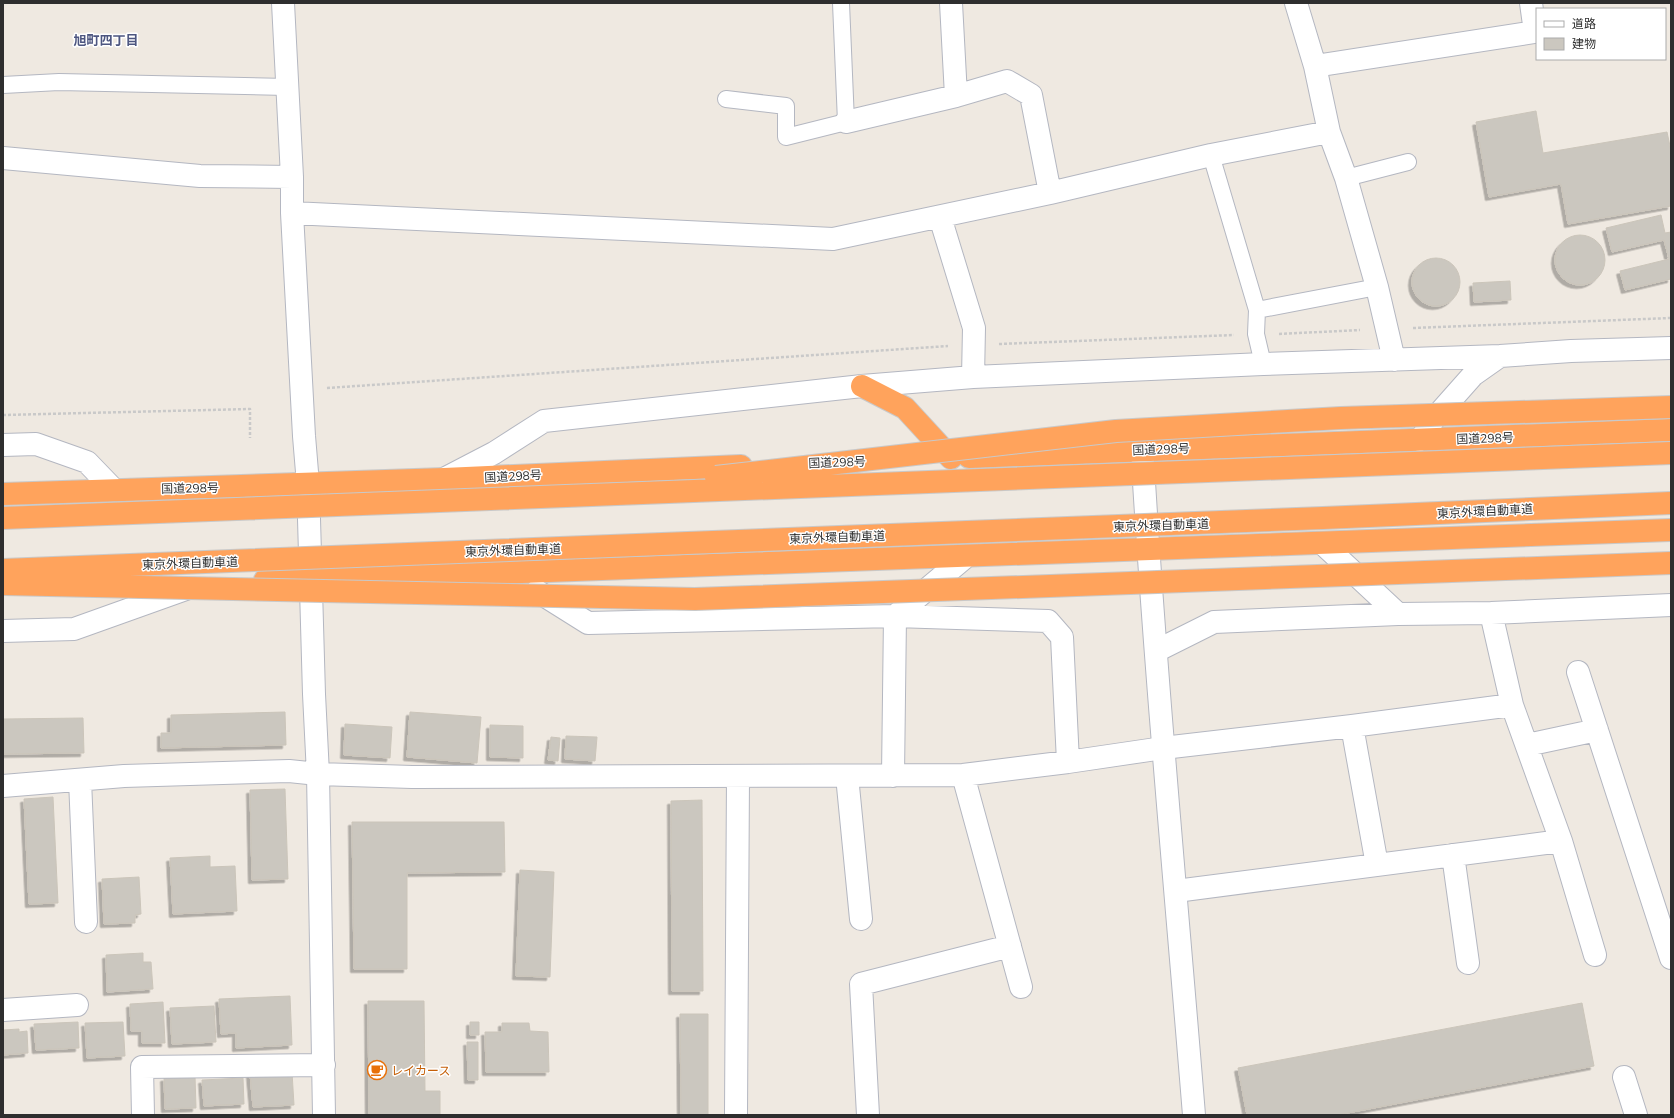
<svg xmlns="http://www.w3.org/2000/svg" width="1674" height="1118" viewBox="0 0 1674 1118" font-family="Mulish,'Noto Sans JP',sans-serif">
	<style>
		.building { fill: #cbc7bf; stroke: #cbc5ba; filter: url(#shadow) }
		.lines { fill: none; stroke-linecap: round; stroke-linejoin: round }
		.lane-casing { stroke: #b4b7c1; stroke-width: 18 }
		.street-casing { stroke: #b4b7c1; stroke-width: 24 }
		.secondary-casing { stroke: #b4b7c1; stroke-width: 24 }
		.highway-casing { stroke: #c9c9c9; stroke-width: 24 }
		.path { stroke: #c9c9c9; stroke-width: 2.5; stroke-dasharray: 3 2; stroke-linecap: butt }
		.lane { stroke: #fff; stroke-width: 16 }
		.street { stroke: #fff; stroke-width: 22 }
		.secondary { stroke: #fff; stroke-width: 22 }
		.highway { stroke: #ffa35c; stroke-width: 22 }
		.highway-bridge-casing { stroke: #c9c9c9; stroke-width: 24; stroke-linecap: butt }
		.highway-bridge { stroke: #ffa35c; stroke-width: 22 }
		.labels { text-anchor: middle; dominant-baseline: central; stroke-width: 3; stroke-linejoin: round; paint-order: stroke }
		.street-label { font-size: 12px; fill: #2e2e2e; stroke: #fff }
		.food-label { font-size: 12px; fill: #c56008; stroke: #fff; text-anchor: start }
		.neighbourhood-label { font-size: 13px; font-weight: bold; fill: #4d5680; stroke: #fff }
	</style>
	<defs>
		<filter id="shadow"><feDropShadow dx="-3.5" dy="3.5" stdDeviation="0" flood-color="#0004"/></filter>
	</defs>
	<rect width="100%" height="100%" fill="#efe9e1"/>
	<path class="building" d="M1536,111L1543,153L1667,132L1671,151V206L1568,224L1561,184L1489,197L1476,122Z
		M1661,215L1665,233L1671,232V279L1625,290L1620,271L1669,259L1664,240L1612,252L1606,228Z
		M1555 260a25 25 0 1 1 50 0a25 25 0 1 1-50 0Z
		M1412 282a24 24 0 1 1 48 0a24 24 0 1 1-48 0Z
		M1510,281L1511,300L1474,302L1473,283Z
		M285,712L286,745L161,748V733H171V715Z
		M410,712L481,717L477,763L407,757Z
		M83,718L84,753L3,754V719Z
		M345,724L392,727L390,758L344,755Z
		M490,725L523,726V758L490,757Z
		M566,736L597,737L595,761L565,759Z
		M551,737L560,738L558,761L548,760Z
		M285,789L288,879L252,880L250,790Z
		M53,797L58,903L29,904L24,799Z
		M702,800L703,991H672L671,801Z
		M352,822H504L505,872L407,873V969H354Z
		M210,856V867L235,866L237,911L173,914L170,858Z
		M520,870L554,872L550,977L516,976Z
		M139,877L141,914L135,915V923L104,924L102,879Z
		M143,953V962H151L153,989L107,992L106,955Z
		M290,996L292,1045L236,1048V1033L221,1034L219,999Z
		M368,1001H424L425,1091H440V1115H369Z
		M163,1002L165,1043H142V1031H131L130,1004Z
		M1582,1003L1594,1066L1337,1115H1247L1238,1068Z
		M214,1006L216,1042L172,1044L170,1008Z
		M680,1014H708V1115H681Z
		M78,1022L79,1048L36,1050L34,1024Z
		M123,1022L125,1056L87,1058L85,1023Z
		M470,1022H479V1035H470Z
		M502,1023H529L530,1031L548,1032L549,1072H486L485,1032H502Z
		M19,1029V1032L27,1031L28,1053L3,1055V1030Z
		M467,1042H478V1080H468Z
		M292,1072L294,1105L253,1107L250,1074Z
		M195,1076L196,1108L165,1109L164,1078Z
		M243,1078L244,1104L204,1106L202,1080Z"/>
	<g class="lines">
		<g class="lane-casing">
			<path id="lane" d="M3,85L59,82L287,87
				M726,99L786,106V137L846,122L841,3
				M1211,155L1257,310L1256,334L1263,364
				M1346,178L1408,162
				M1257,310L1377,287"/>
		</g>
		<g class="street-casing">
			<path id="street" d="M283,3L292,177V213L304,436L308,484L314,694L318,774L324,1115
				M951,3L956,96
				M1296,3L1315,66L1329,132L1346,178L1377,287L1394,360
				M1315,66L1535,32L1531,3
				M846,122L956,96L1007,81L1031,95L1050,193
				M3,158L200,176L292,177
				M292,213L833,239L1050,193L1211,155L1329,132
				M940,217L974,328L973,377
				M1420,440L1434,419L1473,375L1500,356
				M3,445L36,444L87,462L114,490
				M444,479L494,453L544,421L862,386L973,377L1263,364L1500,356L1571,351L1671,348
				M1324,545L1398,614
				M537,591L588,623L895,616L963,559
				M1491,613L1512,705L1561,841L1595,955
				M3,631L74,629L186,589
				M1156,651L1214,622L1398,614L1491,613L1671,605
				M1578,672L1671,958
				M1352,726L1377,865
				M1527,745L1597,730
				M963,775L1021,987
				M847,776L861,919
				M893,776L895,616L1048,621L1062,637L1068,762
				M80,780L86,922
				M3,786L124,776L289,771L318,774L412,777L963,775L1068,762L1163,748L1352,726L1512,705
				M1453,855L1468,963
				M1176,891L1561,841
				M3,1010L77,1005
				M1624,1077L1636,1115
				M143,1115L142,1067L324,1065
				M736,1115L738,776
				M868,1115L861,984L1010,946"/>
		</g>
		<g class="secondary-casing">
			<path id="secondary" d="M1142,449C1155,672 1176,893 1194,1115"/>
		</g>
		<g class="highway-casing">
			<path id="highway" d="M862,386L905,408L951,458
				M969,457L1671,430
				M3,494L444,479L741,466
				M265,580C734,567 1203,550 1671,530"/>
		</g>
		<path class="path" d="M1413,328L1671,318
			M1279,334L1360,330
			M999,344L1234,335
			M327,388L948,346
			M3,415L250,409V438"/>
		<use href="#lane" class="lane"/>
		<use href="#street" class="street"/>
		<use href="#secondary" class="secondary"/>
		<use href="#highway" class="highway"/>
		<g class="highway-bridge-casing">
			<path id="highway-bridge" d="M716,477L1116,431L1341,418L1671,407
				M3,518L1671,453
				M3,570L1323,518L1671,503
				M3,584L695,599L1671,563"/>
		</g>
		<use href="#highway-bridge" class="highway-bridge"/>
	</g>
	<defs>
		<g id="cafe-ring" transform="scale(1)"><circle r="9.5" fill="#fff" stroke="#e8710a" stroke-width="1.5"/><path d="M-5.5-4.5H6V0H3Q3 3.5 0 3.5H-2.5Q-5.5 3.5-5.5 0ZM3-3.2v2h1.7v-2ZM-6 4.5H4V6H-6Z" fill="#e8710a"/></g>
	</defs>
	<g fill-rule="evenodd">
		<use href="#cafe-ring" x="377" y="1070"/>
	</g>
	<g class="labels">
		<g class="street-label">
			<text transform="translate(1485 438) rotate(-2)">国道298号</text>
			<text transform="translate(1161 449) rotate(-2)">国道298号</text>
			<text transform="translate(837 462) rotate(-2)">国道298号</text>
			<text transform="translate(513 476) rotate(-3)">国道298号</text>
			<text transform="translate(190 488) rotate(-1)">国道298号</text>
			<text transform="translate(1485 511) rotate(-3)">東京外環自動車道</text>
			<text transform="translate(1161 525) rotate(-2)">東京外環自動車道</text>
			<text transform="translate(837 537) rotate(-2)">東京外環自動車道</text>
			<text transform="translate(513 550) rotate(-2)">東京外環自動車道</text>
			<text transform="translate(190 563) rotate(-2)">東京外環自動車道</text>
		</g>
		<g class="food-label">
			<text x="391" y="1070">レイカース</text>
		</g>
		<g class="neighbourhood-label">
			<text x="106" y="40">旭町四丁目</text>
		</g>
	</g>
	<rect width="1674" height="1118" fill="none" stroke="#2e2e2e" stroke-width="8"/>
	<rect x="1536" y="8" width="130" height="52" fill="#ffffff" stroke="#ababab"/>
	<rect x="1544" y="21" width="20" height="6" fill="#ffffff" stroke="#ababab"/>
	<text x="1572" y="28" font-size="12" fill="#2e2e2e">道路</text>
	<rect x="1544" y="38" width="20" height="12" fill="#cbc7bf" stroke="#ababab"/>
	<text x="1572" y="48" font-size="12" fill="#2e2e2e">建物</text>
</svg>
